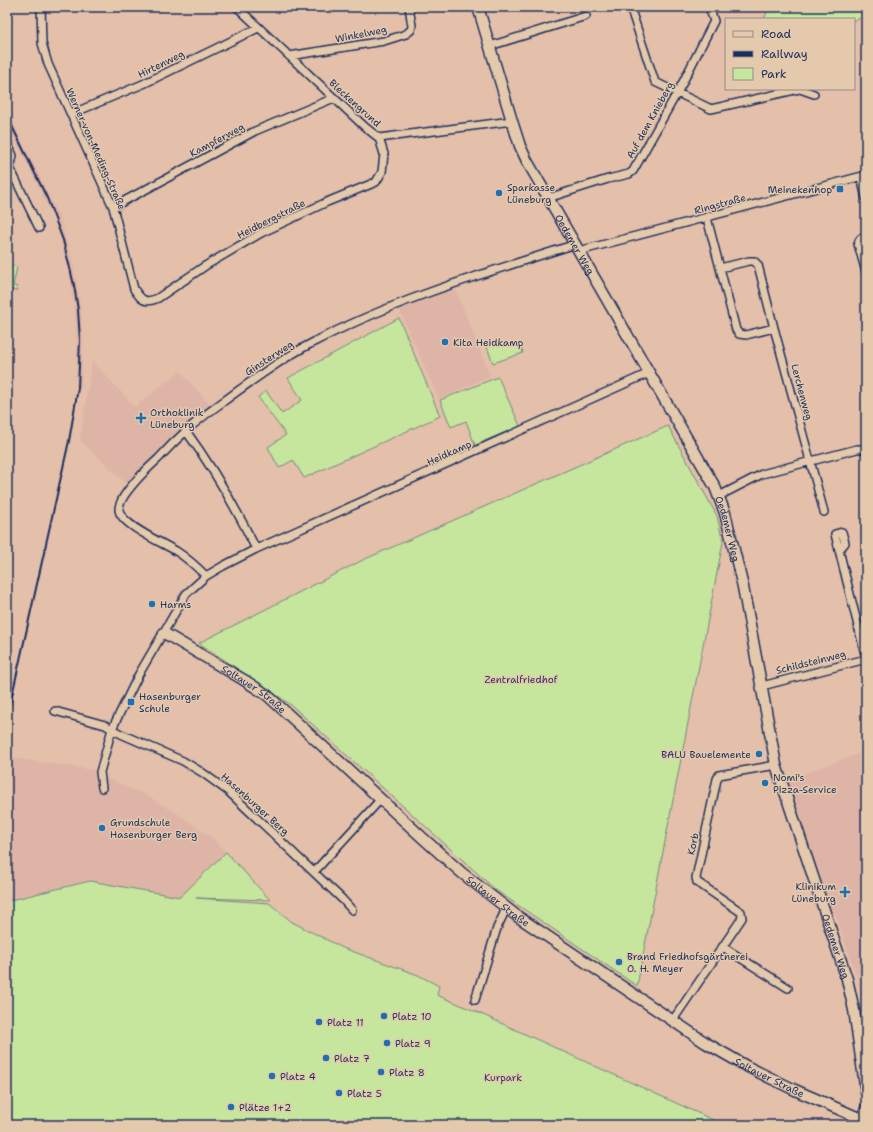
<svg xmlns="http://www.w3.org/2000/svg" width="873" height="1132" viewBox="0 0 873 1132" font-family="'Shantell Sans',sans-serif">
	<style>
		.built { fill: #deb4a7 }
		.green { fill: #c6e59d; stroke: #708a7e }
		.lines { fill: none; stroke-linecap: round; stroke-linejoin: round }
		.street-casing { stroke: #1b2f5e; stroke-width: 10 }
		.secondary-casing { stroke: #1b2f5e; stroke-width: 13 }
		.street { stroke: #e5c9ac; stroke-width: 7 }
		.secondary { stroke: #e5c9ac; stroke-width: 10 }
		.rail { stroke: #1b2f5e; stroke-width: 2 }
		.poi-dot { fill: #1f6fb2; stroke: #e5c9ac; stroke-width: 1.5 }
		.labels { text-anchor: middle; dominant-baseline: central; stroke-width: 3; stroke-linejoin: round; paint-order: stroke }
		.street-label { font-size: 10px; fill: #1b2f5e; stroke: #e5c9ac }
		.poi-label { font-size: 10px; fill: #1b2f5e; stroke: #e5c9ac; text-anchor: start }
		.park-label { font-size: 10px; fill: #243861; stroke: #e5c9ac }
	</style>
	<rect width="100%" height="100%" fill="#e4bfaa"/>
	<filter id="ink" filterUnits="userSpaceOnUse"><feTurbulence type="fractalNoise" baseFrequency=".025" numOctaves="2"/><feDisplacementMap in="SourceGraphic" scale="8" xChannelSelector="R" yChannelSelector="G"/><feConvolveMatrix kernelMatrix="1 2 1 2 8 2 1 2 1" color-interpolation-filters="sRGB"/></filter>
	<g filter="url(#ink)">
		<path class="built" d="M7,110L59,217L73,264L81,310L83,340L81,388H76L77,340L75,311L68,265L54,219L7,122Z
			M455,288L490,376L439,399L399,309Z
			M92,361L135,407L180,371L212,407L183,429L127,484L80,440Z
			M866,751V1027L858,980L836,916L828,904L799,818L787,780Z
			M12,758L94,770L108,779L144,794L181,816L213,839L226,852L180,897L90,881L7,901V775Z"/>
		<path class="green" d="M769,7H866V18L865,17L854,20L764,19Z
			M7,264L17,267L13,286L17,287V291L9,289V286L7,285Z
			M399,318L440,416L304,478L293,460L279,468L268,447L286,435L258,397L266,391L282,414L302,400L288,378Z
			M496,343L515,346L522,349L523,353L493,363L487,347Z
			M498,377L520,426L475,445L466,421L451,427L440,400Z
			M668,426L717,516L723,542L637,986L497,891L290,704L199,643L363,560Z
			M226,852L270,900L196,898L269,903L292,922L343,948L418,975L439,986L437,995L470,1009L724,1125H7V901L90,881L180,897Z"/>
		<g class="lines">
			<g class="street-casing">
				<path id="street" d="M41,7L42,43L48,64L113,207L134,289C141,300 145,304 158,298L205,266L261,233L327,202L376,182L382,172L384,154L379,138
					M237,7L365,127L379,138L512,121
					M630,7L655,82L711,109L799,89
					M490,46L586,16
					M289,56L384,41L406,34L411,30L412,26L409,7
					M800,89L814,94
					M71,114L143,84L258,28
					M7,142L13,156L10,168L7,170
					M10,168L39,228
					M861,177L866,198
					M548,198L608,179L629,174L633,171L682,84L714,21L709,7
					M113,207L255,131L334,98
					M707,218L736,330L739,334L746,335L774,328
					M866,236C861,237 859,239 858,244L866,272
					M579,251L866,175
					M720,268L749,261H754L758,265L774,328L824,512
					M186,431C213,468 236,508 256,549
					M719,496L762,474L857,449H866
					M839,550L845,543L842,532L835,534L866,658
					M206,576C197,567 187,558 176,551C163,543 121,525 119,510C118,496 148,468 158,459C167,449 176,440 186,431C201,417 219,405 235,393C260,375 285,357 312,343C396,299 486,273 576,244
					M762,686L866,659
					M55,711L105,725L112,729L100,772L102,788
					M314,872L380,800
					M352,910L342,899L229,792L203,773L183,761L121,734L112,729L139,674L186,594L206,576L223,566L256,549L649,373
					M723,947L788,988
					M475,1000L497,928L506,909
					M673,1020L742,918L741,912L697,882L696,878L717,779L719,775L776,765"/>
			</g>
			<g class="secondary-casing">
				<g id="secondary">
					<path id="s1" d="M478,7L512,121L520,146L527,161L715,487L725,513L743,587L776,765L847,979L854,1010L866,1092"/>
					<path id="s2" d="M164,633L244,680L267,695L425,840L462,873L517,916L706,1043L746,1066L795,1090L866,1121"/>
					<path d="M863,1120L866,1108"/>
				</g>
			</g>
			<use href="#street" class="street"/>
			<use href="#secondary" class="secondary"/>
			<path class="rail" d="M7,116L47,198L63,240L74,285L78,310L80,340L78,388L69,441L7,718"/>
		</g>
	</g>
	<g class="poi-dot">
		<rect x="836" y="185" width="8" height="8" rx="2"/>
		<circle cx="499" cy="193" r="4"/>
		<circle cx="445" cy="342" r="4"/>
		<path d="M139 412h4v4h4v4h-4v4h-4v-4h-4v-4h4z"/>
		<circle cx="152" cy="604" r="4"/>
		<rect x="127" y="698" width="8" height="8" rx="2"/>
		<circle cx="759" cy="754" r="4"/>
		<circle cx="765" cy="783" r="4"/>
		<circle cx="102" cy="828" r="4"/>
		<path d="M843 886h4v4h4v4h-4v4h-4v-4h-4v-4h4z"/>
		<circle cx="619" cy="962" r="4"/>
		<circle cx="384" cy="1016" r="4"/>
		<circle cx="319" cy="1022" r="4"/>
		<circle cx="387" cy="1043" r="4"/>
		<circle cx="326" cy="1058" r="4"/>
		<circle cx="381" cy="1072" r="4"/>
		<circle cx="272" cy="1076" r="4"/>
		<circle cx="339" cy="1093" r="4"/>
		<circle cx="231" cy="1107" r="4"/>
	</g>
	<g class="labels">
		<g class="street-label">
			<text transform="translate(361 34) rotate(-11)">Winkelweg</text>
			<text transform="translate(161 64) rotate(-26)">Hirtenweg</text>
			<text transform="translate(355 103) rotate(42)">Bleckengrund</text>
			<text transform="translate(650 120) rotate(-61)">Auf dem Knieberg</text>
			<text transform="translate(217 140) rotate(-28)">Kampferweg</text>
			<text transform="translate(96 149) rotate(66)">Werner-von-Meding-Straße</text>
			<text transform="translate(720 204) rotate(-15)">Ringstraße</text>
			<text transform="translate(271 219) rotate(-27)">Heidbergstraße</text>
			<text stroke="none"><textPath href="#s1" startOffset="258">Oedemer Weg</textPath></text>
			<text transform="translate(269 358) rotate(-33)">Ginsterweg</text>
			<text transform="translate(802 392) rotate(75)">Lerchenweg</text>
			<text transform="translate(449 453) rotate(-24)">Heidkamp</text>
			<text stroke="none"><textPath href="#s1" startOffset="582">Oedemer Weg</textPath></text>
			<text transform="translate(811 662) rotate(-14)">Schildsteinweg</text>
			<text stroke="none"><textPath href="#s2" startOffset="106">Soltauer Straße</textPath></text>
			<text transform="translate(255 804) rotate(42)">Hasenburger Berg</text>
			<text transform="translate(693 844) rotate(-78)">Korb</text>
			<text stroke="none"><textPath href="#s2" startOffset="430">Soltauer Straße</textPath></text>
			<text stroke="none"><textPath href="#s1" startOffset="1014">Oedemer Weg</textPath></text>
			<text stroke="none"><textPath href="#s2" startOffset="754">Soltauer Straße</textPath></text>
		</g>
		<g class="poi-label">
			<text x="507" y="187">Sparkasse<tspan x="507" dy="12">Lüneburg</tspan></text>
			<text x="832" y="189" text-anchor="end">Meinekenhop</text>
			<text x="453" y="342">Kita Heidkamp</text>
			<text x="150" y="412">Orthoklinik<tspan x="150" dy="12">Lüneburg</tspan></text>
			<text x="160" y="604">Harms</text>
			<text x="139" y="696">Hasenburger<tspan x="139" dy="12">Schule</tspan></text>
			<text x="751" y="754" text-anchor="end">BALU Bauelemente</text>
			<text x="773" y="777">Nomi's<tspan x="773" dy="12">Pizza-Service</tspan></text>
			<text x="110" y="822">Grundschule<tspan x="110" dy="12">Hasenburger Berg</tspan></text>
			<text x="836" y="886" text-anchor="end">Klinikum<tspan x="836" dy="12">Lüneburg</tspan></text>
			<text x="627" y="956">Brand Friedhofsgärtnerei<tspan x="627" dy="12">O. H. Meyer</tspan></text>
			<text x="392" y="1016">Platz 10</text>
			<text x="327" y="1022">Platz 11</text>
			<text x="395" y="1043">Platz 9</text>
			<text x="334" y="1058">Platz 7</text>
			<text x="389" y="1072">Platz 8</text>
			<text x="280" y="1076">Platz 4</text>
			<text x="347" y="1093">Platz 5</text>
			<text x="239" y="1107">Plätze 1+2</text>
		</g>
		<g class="park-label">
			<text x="521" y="679">Zentralfriedhof</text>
			<text x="503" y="1077">Kurpark</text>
		</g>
	</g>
	<rect width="873" height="1132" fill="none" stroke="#e5c9ac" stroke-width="24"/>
	<rect x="12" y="12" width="849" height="1108" fill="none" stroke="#1b2f5e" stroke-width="1.5" filter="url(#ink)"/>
	<rect x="725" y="18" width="130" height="72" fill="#e5c9ac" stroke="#948b8d"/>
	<rect x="733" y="31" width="20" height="6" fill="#e5c9ac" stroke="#948b8d"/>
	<text x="761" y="38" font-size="12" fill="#1b2f5e">Road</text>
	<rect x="733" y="51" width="20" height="6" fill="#1b2f5e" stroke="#948b8d"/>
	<text x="761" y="58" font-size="12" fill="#1b2f5e">Railway</text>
	<rect x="733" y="68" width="20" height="12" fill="#c6e59d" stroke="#948b8d"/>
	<text x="761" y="78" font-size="12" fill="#1b2f5e">Park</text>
</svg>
